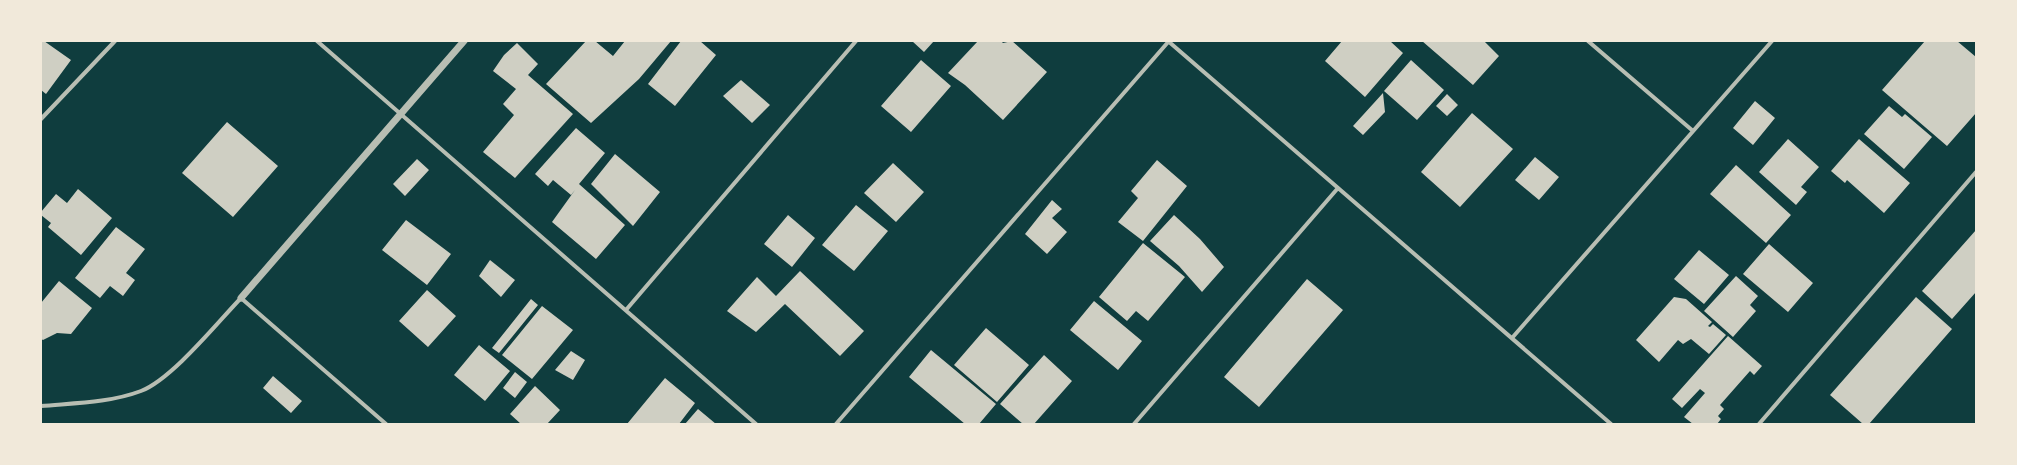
<svg xmlns="http://www.w3.org/2000/svg" width="2017" height="465" viewBox="0 0 2017 465" font-family="Ubuntu,sans-serif">
	<style>
		.building { fill: #cfcfc3 }
		.lines { fill: none; stroke-linecap: round; stroke-linejoin: round }
		.minor { stroke: #b8beb3; stroke-width: 4 }
		.tertiary { stroke: #b8beb3; stroke-width: 7 }
	</style>
	<rect width="100%" height="100%" fill="#0f3d3e"/>
	<path class="building" d="M41,41H44L71,60L46,94L41,90Z
		M586,41H595L613,56L625,41H671L639,79L591,123L546,84Z
		M681,41H700L716,55L675,106L648,84Z
		M912,41H934L924,52Z
		M978,41H1001L1003,43L1012,41L1047,72L1003,120L965,85L948,73Z
		M1342,41H1390L1403,53L1365,97L1325,61Z
		M1422,41H1484L1499,56L1473,85Z
		M1925,41H1957L1976,57V113L1947,146L1882,90Z
		M517,43L538,64L528,75L573,114L515,178L483,152L514,115L503,104L516,89L493,71L504,55Z
		M921,60L951,86L911,132L881,106Z
		M1411,60L1444,90L1417,120L1384,91Z
		M741,80L770,105L752,123L723,96Z
		M1383,93L1385,112L1363,135L1353,126Z
		M1447,94L1458,105L1447,116L1436,106Z
		M1755,101L1775,118L1753,145L1733,128Z
		M1889,106L1902,117L1905,114L1932,137L1904,169L1864,134Z
		M1472,113L1513,149L1460,207L1421,172Z
		M227,122L278,166L233,217L182,173Z
		M576,128L605,153L579,184L625,225L596,259L552,222L575,190L571,195L553,180L548,186L535,174Z
		M1788,139L1819,167L1801,187L1807,192L1796,205L1759,172Z
		M1859,139L1910,183L1884,213L1847,180L1845,183L1831,171Z
		M615,154L660,192L633,226L591,184Z
		M1535,157L1559,177L1539,200L1515,180Z
		M417,159L429,170L405,196L393,184Z
		M1157,160L1187,186L1143,241L1118,222L1138,198L1131,191Z
		M893,163L924,192L896,222L864,193Z
		M1736,165L1791,215L1766,243L1710,194Z
		M78,189L112,218L81,255L48,227L51,223L41,215V212L56,194L67,203Z
		M1052,200L1062,209L1052,218L1067,232L1047,254L1025,234Z
		M856,205L888,231L854,271L822,245Z
		M788,215L815,238L792,267L764,244Z
		M1174,215L1200,239L1224,267L1202,292L1179,266L1150,241Z
		M406,220L451,254L427,285L382,250Z
		M116,227L145,249L126,273L135,280L123,296L110,286L100,298L75,278Z
		M1976,230V292L1952,319L1922,291Z
		M1143,243L1185,277L1148,321L1136,311L1127,321L1099,297Z
		M1769,244L1813,283L1788,312L1743,274Z
		M1699,250L1729,275L1704,304L1674,279Z
		M490,260L515,280L501,297L479,276Z
		M800,271L864,331L840,356L785,304L756,332L727,311L757,277L776,296Z
		M1736,276L1758,296L1750,305L1756,311L1733,337L1704,311Z
		M1307,279L1343,310L1259,407L1224,377Z
		M59,281L92,308L71,334L57,333L43,340L41,339V303Z
		M427,290L456,316L428,347L399,321Z
		M1674,297L1686,299L1712,322L1708,326L1710,327L1713,324L1726,335L1709,354L1691,339L1683,344L1678,340L1659,362L1636,340Z
		M1916,297L1952,329L1869,424H1863L1830,395Z
		M531,299L538,305L499,353L492,348Z
		M1094,301L1142,341L1118,370L1070,330Z
		M542,306L573,330L532,379L502,355Z
		M986,328L1029,365L997,402L954,365Z
		M1728,336L1762,366L1754,375L1750,371L1720,405L1724,409L1718,416L1721,419L1717,424H1693L1684,417L1705,393L1700,389L1682,408L1672,399Z
		M479,345L510,371L485,401L454,375Z
		M931,350L996,404L979,424H965L909,377Z
		M571,351L585,360L573,380L555,370Z
		M1044,355L1072,381L1034,424H1023L1000,404Z
		M515,372L527,382L515,398L503,388Z
		M273,376L302,401L291,413L263,388Z
		M665,378L695,403L679,424H627Z
		M535,386L560,410L547,424H521L510,414Z
		M698,409L716,424H685Z"/>
	<g class="lines">
		<path class="minor" d="M317,41L756,424
			M1168,41L1611,424
			M1588,41L1693,131
			M41,119L115,41
			M626,310L856,41
			M1512,338L1772,41
			M41,406C74,403 109,403 141,391C172,379 217,323 241,298L386,424
			M836,424L1169,41
			M1134,424L1338,188
			M1759,424L1976,172"/>
		<path class="tertiary" d="M241,298L464,41"/>
	</g>
	<rect width="2017" height="465" fill="none" stroke="#f1e9da" stroke-width="84"/>
</svg>
